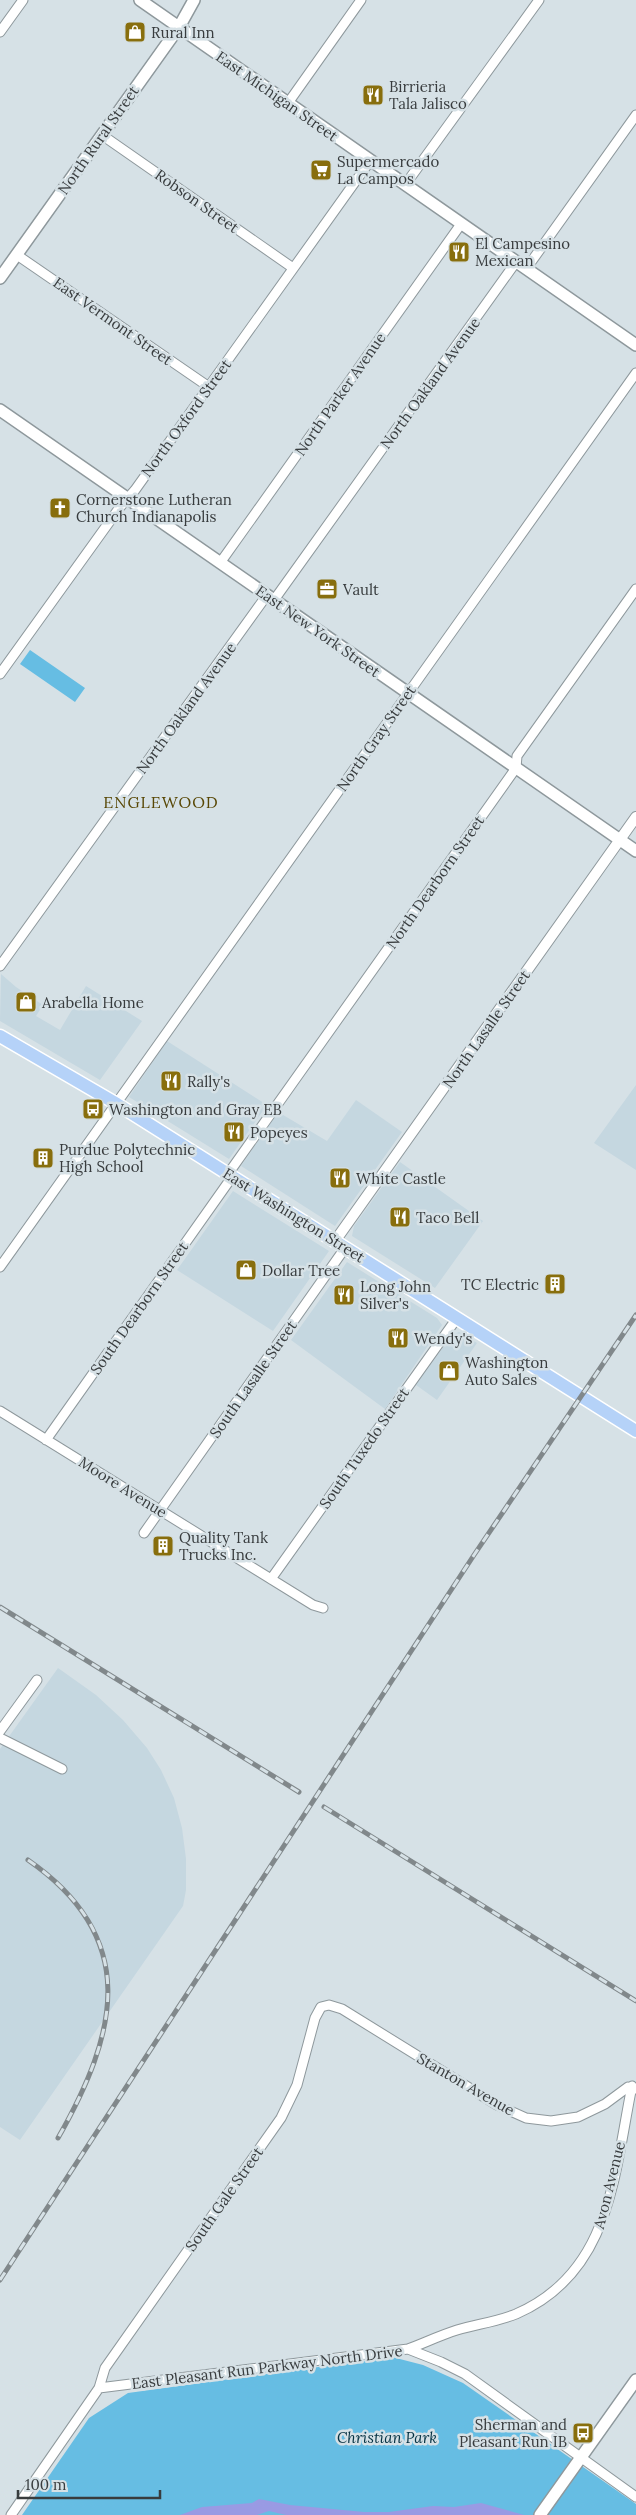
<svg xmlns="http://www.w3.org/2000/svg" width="636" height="2515" viewBox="0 0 636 2515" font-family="Lora,serif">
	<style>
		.built { fill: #c5d7e0 }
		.green { fill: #66bde3 }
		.water { fill: #999ae3 }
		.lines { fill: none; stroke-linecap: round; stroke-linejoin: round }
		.minor-casing { stroke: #8e989c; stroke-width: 11 }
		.tertiary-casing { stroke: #8e989c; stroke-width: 12 }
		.secondary-casing { stroke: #8e989c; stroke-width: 14 }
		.primary-casing { stroke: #fff; stroke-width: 15 }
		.minor { stroke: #fff; stroke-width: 9 }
		.tertiary { stroke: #fff; stroke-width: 10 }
		.secondary { stroke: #fff; stroke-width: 11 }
		.primary { stroke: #b5d2f8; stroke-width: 12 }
		.rail-casing { stroke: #81888b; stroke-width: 5 }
		.rail { stroke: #d6e1e6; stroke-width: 3; stroke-dasharray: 9; stroke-linecap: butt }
		.labels { text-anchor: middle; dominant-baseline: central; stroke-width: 5; stroke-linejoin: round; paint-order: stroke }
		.poi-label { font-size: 15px; fill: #383c3e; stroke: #d6e1e6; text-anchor: start }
		.street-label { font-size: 15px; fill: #383c3e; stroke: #d6e1e6 }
		.park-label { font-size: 15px; font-style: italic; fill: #043142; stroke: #d6e1e6 }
		.neighbourhood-label { font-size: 16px; letter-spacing: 1px; fill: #584705; stroke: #d6e1e6 }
	</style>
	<rect width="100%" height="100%" fill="#d6e1e6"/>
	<path class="built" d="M1,974L16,987L43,1005L36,1016L60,1030L86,986L142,1021L100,1080L0,1021Z
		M167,1041L267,1105L229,1159L129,1097Z
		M636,1085V1170L594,1143Z
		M356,1100L402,1132L335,1226L241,1166L278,1112L327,1141Z
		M400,1162L483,1221L435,1288L352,1236L354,1226Z
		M233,1191L329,1251L273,1331L177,1270Z
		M347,1262L437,1318L442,1325L385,1409L291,1340Z
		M459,1332L477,1343L437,1400L416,1385L452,1335Z
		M58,1668L96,1695L123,1720L147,1748L161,1770L174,1798L182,1828L186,1859V1890L183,1906L20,2140L0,2127V1749Z"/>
	<path class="green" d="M30,650L85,688L75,702L20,664Z
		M392,2357L423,2365L463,2383L636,2504V2515H22L89,2418L128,2393Z"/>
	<path class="water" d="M259,2499L290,2505L364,2512H389L433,2506L454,2507L481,2503L524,2515H286L269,2511L257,2515H180L202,2507L252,2503Z"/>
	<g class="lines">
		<g class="minor-casing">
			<path id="minor" d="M0,32L23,0
				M288,103L361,0
				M102,135L293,268
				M405,185L539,0
				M17,255L209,387
				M526,269L636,115
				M220,563L461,224
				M274,600L516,262
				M0,674L120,507L135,490L370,161
				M0,966L267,595
				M228,1174L516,768L517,756L636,589
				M0,1267L636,373
				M0,1411L313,1605L323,1608
				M46,1440L232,1177
				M144,1533L345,1248
				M271,1579L457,1318
				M0,1731L37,1680
				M0,1738L62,1769
				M408,2349C424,2343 441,2335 457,2330C477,2324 496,2322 516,2314C611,2273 614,2174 632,2086
				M99,2388L105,2368L281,2118L297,2085L315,2018L321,2007L329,2005L342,2009L497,2105L526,2118L551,2121L578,2117L605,2104L628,2087L636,2089
				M11,2515L99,2388L408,2349L441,2362L465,2374L636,2497"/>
		</g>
		<g class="tertiary-casing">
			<path id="tertiary" d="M335,1241L636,817"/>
		</g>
		<g class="secondary-casing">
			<path id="secondary" d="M140,0L636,345
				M0,278L179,27L194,0
				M0,410L636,851
				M540,2515L636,2380"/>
		</g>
		<g class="primary-casing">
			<path id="primary" d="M0,1036L117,1104L636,1431"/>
		</g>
		<use href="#minor" class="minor"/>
		<use href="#tertiary" class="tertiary"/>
		<use href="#secondary" class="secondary"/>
		<use href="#primary" class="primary"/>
		<g class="rail-casing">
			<path id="rail" d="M0,1607L299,1792
				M324,1807L636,2001
				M28,1860C142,1939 117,2034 58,2138
				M0,2280L474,1555L636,1315"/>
		</g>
		<use href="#rail" class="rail"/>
	</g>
	<defs>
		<g id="shop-square" transform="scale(1.125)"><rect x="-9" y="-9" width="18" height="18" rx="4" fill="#886e0d" stroke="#d6e1e6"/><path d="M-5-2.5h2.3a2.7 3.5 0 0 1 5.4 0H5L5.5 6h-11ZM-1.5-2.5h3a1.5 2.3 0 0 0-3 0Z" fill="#fff"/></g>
		<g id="restaurant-square" transform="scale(1.125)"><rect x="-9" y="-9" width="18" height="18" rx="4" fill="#886e0d" stroke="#d6e1e6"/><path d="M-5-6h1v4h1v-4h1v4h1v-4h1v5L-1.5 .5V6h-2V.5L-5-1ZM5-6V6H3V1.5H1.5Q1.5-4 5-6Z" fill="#fff"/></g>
		<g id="supermarket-square" transform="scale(1.125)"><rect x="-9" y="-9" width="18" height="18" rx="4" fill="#886e0d" stroke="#d6e1e6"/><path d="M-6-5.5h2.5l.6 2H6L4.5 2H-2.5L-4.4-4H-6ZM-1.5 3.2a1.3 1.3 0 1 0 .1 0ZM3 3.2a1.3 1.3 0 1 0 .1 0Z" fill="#fff"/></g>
		<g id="church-square" transform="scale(1.125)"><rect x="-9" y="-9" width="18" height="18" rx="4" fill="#886e0d" stroke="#d6e1e6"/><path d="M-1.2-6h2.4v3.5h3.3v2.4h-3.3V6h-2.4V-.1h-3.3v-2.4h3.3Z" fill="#fff"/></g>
		<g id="office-square" transform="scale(1.125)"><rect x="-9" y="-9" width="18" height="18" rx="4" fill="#886e0d" stroke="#d6e1e6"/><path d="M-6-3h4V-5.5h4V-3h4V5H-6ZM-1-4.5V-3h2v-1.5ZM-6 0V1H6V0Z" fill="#fff"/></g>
		<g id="bus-square" transform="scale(1.125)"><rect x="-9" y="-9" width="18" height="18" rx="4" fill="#886e0d" stroke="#d6e1e6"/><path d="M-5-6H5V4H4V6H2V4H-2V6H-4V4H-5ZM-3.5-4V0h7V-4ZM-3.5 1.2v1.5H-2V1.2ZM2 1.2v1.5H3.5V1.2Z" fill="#fff"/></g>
		<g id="building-square" transform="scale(1.125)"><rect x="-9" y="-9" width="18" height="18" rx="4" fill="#886e0d" stroke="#d6e1e6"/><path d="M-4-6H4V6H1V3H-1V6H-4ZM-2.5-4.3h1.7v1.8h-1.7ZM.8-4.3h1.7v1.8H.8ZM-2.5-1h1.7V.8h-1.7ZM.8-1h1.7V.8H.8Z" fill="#fff"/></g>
	</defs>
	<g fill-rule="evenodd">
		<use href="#shop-square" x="135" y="32"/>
		<use href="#restaurant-square" x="373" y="95"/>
		<use href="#supermarket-square" x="321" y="170"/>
		<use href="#restaurant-square" x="459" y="252"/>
		<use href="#church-square" x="60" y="508"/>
		<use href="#office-square" x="327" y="589"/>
		<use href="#shop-square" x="26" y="1002"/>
		<use href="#restaurant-square" x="171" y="1081"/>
		<use href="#bus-square" x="93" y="1109"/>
		<use href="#restaurant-square" x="234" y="1132"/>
		<use href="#building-square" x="43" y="1158"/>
		<use href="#restaurant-square" x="340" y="1178"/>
		<use href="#restaurant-square" x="400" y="1217"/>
		<use href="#shop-square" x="246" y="1270"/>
		<use href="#building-square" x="555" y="1284"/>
		<use href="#restaurant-square" x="344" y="1295"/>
		<use href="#restaurant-square" x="398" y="1338"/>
		<use href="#shop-square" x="449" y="1371"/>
		<use href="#building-square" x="163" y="1546"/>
		<use href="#bus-square" x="583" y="2433"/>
	</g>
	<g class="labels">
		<g class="poi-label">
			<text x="151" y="32">Rural Inn</text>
			<text x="389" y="86">Birrieria<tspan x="389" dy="17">Tala Jalisco</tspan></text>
			<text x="337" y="161">Supermercado<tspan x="337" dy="17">La Campos</tspan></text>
			<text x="475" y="243">El Campesino<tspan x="475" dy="17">Mexican</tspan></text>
			<text x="76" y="499">Cornerstone Lutheran<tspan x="76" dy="17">Church Indianapolis</tspan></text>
			<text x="343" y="589">Vault</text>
			<text x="42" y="1002">Arabella Home</text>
			<text x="187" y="1081">Rally's</text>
			<text x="109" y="1109">Washington and Gray EB</text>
			<text x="250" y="1132">Popeyes</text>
			<text x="59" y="1149">Purdue Polytechnic<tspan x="59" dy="17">High School</tspan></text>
			<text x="356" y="1178">White Castle</text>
			<text x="416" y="1217">Taco Bell</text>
			<text x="262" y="1270">Dollar Tree</text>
			<text x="539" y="1284" text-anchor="end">TC Electric</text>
			<text x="360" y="1286">Long John<tspan x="360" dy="17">Silver's</tspan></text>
			<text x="414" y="1338">Wendy's</text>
			<text x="465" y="1362">Washington<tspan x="465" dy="17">Auto Sales</tspan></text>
			<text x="179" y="1537">Quality Tank<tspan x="179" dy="17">Trucks Inc.</tspan></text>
			<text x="567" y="2424" text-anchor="end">Sherman and<tspan x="567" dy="17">Pleasant Run IB</tspan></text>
		</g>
		<g class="street-label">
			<text transform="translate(277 96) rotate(35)">East Michigan Street</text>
			<text transform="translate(98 140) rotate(-55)">North Rural Street</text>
			<text transform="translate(197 201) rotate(35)">Robson Street</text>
			<text transform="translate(113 321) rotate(35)">East Vermont Street</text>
			<text transform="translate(430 383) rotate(-54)">North Oakland Avenue</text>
			<text transform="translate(340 394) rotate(-55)">North Parker Avenue</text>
			<text transform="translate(186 418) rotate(-54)">North Oxford Street</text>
			<text transform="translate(318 631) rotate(35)">East New York Street</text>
			<text transform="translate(186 708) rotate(-54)">North Oakland Avenue</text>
			<text transform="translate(376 738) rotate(-55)">North Gray Street</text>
			<text transform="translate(435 882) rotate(-55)">North Dearborn Street</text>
			<text transform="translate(486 1029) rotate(-55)">North Lasalle Street</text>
			<text transform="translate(294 1215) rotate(32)">East Washington Street</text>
			<text transform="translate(139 1308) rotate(-55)">South Dearborn Street</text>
			<text transform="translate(253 1379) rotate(-55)">South Lasalle Street</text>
			<text transform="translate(364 1448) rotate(-55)">South Tuxedo Street</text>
			<text transform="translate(123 1487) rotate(32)">Moore Avenue</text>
			<text transform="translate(466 2084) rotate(30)">Stanton Avenue</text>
			<text transform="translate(609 2185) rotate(-76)">Avon Avenue</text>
			<text transform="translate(224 2199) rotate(-55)">South Gale Street</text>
			<text transform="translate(267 2367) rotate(-7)">East Pleasant Run Parkway North Drive</text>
		</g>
		<g class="park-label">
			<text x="387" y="2437">Christian Park</text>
		</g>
		<g class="neighbourhood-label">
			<text x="161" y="802">ENGLEWOOD</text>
		</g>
	</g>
	<path d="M18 2490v8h142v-8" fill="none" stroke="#383c3e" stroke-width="2.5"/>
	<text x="25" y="2490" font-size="15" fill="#383c3e" stroke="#d6e1e6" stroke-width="4" paint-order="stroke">100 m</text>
</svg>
